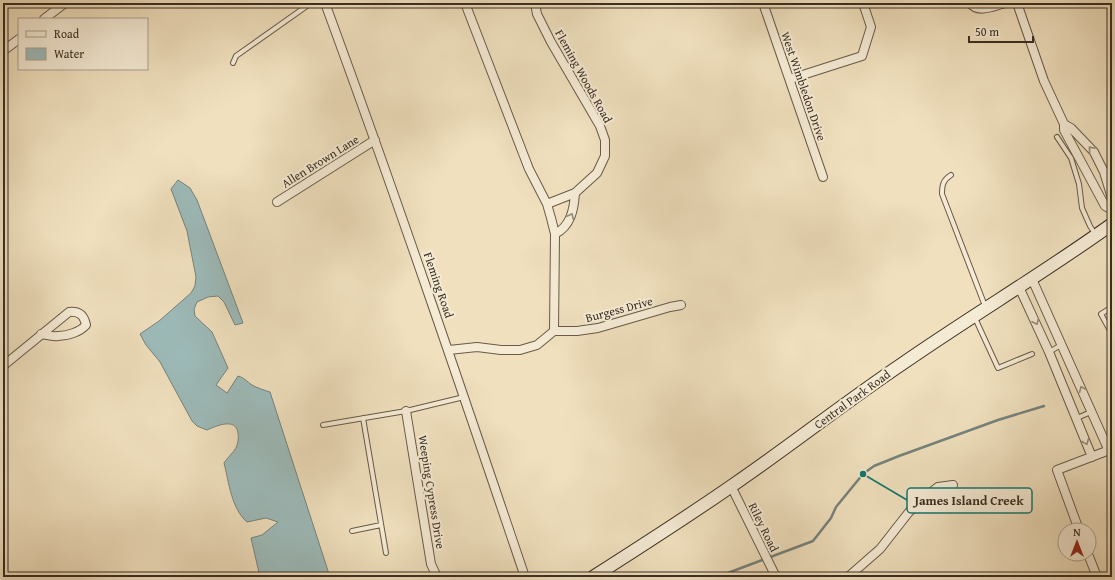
<svg xmlns="http://www.w3.org/2000/svg" width="1115" height="580" viewBox="0 0 1115 580" font-family="'Gentium Book Plus',serif">
	<style>
		.water { fill: #9dbbba; stroke: #75837d }
		.lines { fill: none; stroke-linecap: round; stroke-linejoin: round }
		.stream { stroke: #75837d; stroke-width: 2.5 }
		.lane-casing { stroke: #675a48; stroke-width: 6 }
		.street-casing { stroke: #675a48; stroke-width: 10 }
		.secondary-casing { stroke: #392e21; stroke-width: 14 }
		.lane { stroke: #f5ebd5; stroke-width: 4 }
		.street { stroke: #f5ebd5; stroke-width: 8 }
		.secondary { stroke: #f5ebd5; stroke-width: 12 }
		.oneway { stroke: #978c7b }
		.labels { text-anchor: middle; dominant-baseline: central; stroke-width: 4; stroke-linejoin: round; paint-order: stroke }
		.street-label { font-size: 12px; fill: #392e21; stroke: #f5ebd5 }
		.leader { fill: none; stroke: #0f766e; stroke-width: 1.5 }
		.callout-dot { fill: #0f766e; stroke: #f5ebd5; stroke-width: 1.5 }
		.callout { fill: #f5ebd5; stroke: #0f766e; stroke-width: 1.5 }
		.callout-label { font-size: 13px; text-anchor: middle; font-weight: bold; fill: #392e21 }
	</style>
	<rect width="100%" height="100%" fill="#f0e0be"/>
	<filter id="stains"><feTurbulence type="fractalNoise" baseFrequency=".005" numOctaves="4"/><feColorMatrix values="0 0 0 0 .2 0 0 0 0 .09 0 0 0 0 .02 0 0 0 .5 -.17"/></filter>
	<radialGradient id="worn" r=".72"><stop offset=".6" stop-color="#630" stop-opacity="0"/><stop offset="1" stop-color="#630" stop-opacity=".3"/></radialGradient>
	<path class="water" d="M178,180L190,188L197,200L243,323L235,325L224,302L218,296L208,297L197,302L194,309L195,316L212,332L228,368L216,385L227,393L238,376C245,378 246,381 252,385C257,388 264,390 270,392L330,577H260L251,538L262,535L278,522L266,518L247,522C231,508 229,482 224,463C227,458 233,453 236,448C238,444 239,437 238,433C236,417 216,426 207,430L197,426L192,421L160,362L146,345L140,334L159,321L191,293L195,286L196,277L187,231L171,189Z"/>
	<g class="lines">
		<path class="stream" d="M717,577L813,541L831,518L836,507L863,474L874,466L899,456L998,420L1044,406"/>
		<g class="lane-casing">
			<path id="lane" d="M233,63L236,56L311,3
				M1057,137L1071,158L1079,184L1082,208L1090,226L1095,234
				M951,175C943,180 942,185 942,194L985,306
				M975,318L998,368L1032,354
				M1112,334L1101,314L1112,307
				M1049,352L1061,345
				M363,418L386,553
				M1077,418L1091,412
				M323,425L406,411L464,397
				M352,531L381,525"/>
		</g>
		<g class="street-casing">
			<path id="street" d="M325,3C395,193 460,385 525,577
				M465,3L529,169L547,204L551,218L555,234L554,331
				M535,3L537,14L551,42L600,126L605,140V156L597,173L575,193L547,204
				M763,3L823,177
				M970,3C978,14 994,6 1005,3
				M1017,3L1044,81L1064,124
				M44,19L65,3
				M3,51L19,39
				M790,79L862,56L871,27L863,3
				M1112,198L1104,172L1094,152L1071,128L1064,124V130L1105,206L1112,210
				M277,202L375,140
				M555,234C571,226 574,209 575,193
				M1032,279L1109,451
				M1019,287L1049,352L1092,457
				M449,350L477,347L501,350H520L537,345L554,331H577L598,328L670,307L681,305
				M3,366L69,312C79,311 84,315 86,325C80,332 67,336 58,336C53,337 47,335 41,334
				M406,411L431,564L437,577
				M731,486L776,577
				M1079,530L1057,470L1112,449
				M1088,554L1097,577
				M848,577L880,549L909,512L929,494L938,487L953,485"/>
		</g>
		<g class="secondary-casing">
			<path id="secondary" d="M593,577C640,547 687,517 733,485C790,446 844,403 902,364C971,316 1044,273 1112,224"/>
		</g>
		<use href="#lane" class="lane"/>
		<use href="#street" class="street"/>
		<use href="#secondary" class="secondary"/>
	</g>
	<defs><path id="oneway-chevron" d="M-2-3.5L2.5 0L-2 3.5" fill="none" stroke-width="1.6" stroke-linecap="round" stroke-linejoin="round"/></defs>
	<g class="oneway">
		<use href="#oneway-chevron" transform="translate(1091 149) rotate(-131)"/>
		<use href="#oneway-chevron" transform="translate(571 216) rotate(-65)"/>
		<use href="#oneway-chevron" transform="translate(1036 322) rotate(65)"/>
		<use href="#oneway-chevron" transform="translate(1082 389) rotate(-114)"/>
		<use href="#oneway-chevron" transform="translate(1086 442) rotate(68)"/>
	</g>
	<g class="labels">
		<g class="street-label">
			<text transform="translate(584 76) rotate(61)">Fleming Woods Road</text>
			<text transform="translate(804 86) rotate(71)">West Wimbledon Drive</text>
			<text transform="translate(320 161) rotate(-32)">Allen Brown Lane</text>
			<text transform="translate(439 285) rotate(71)">Fleming Road</text>
			<text transform="translate(619 309) rotate(-15)">Burgess Drive</text>
			<text transform="translate(852 399) rotate(-36)">Central Park Road</text>
			<text transform="translate(432 492) rotate(81)">Weeping Cypress Drive</text>
			<text transform="translate(764 527) rotate(64)">Riley Road</text>
		</g>
	</g>
	<path class="leader" d="M863 474L907 500"/>
	<circle class="callout-dot" cx="863" cy="474" r="4"/>
	<rect class="callout" x="907" y="488" width="125" height="25" rx="4"/>
	<g class="callout-label">
		<text x="969" y="505">James Island Creek</text>
	</g>
	<rect width="1115" height="580" fill="none" stroke="#f0e0be" stroke-width="16"/>
	<rect x="4" y="4" width="1107" height="572" fill="none" stroke="#392e21" stroke-width="2"/>
	<rect x="8" y="8" width="1099" height="564" fill="none" stroke="#392e21"/>
	<rect x="18" y="18" width="130" height="52" fill="#f5ebd5" stroke="#aa9f8d"/>
	<rect x="26" y="31" width="20" height="6" fill="#f5ebd5" stroke="#aa9f8d"/>
	<text x="54" y="38" font-size="12" fill="#392e21">Road</text>
	<rect x="26" y="48" width="20" height="12" fill="#9dbbba" stroke="#aa9f8d"/>
	<text x="54" y="58" font-size="12" fill="#392e21">Water</text>
	<g transform="translate(1077 542)"><circle r="19" fill="#f5ebd5" stroke="#aa9f8d"/>
	<path d="M0-3L7 15L0 10L-7 15Z" fill="#8f2418"/>
	<text y="-6" font-size="11" font-weight="bold" text-anchor="middle" fill="#392e21">N</text>
	</g>
	<path d="M969 36v6h64v-6" fill="none" stroke="#392e21" stroke-width="2"/>
	<text x="975" y="36" font-size="12" fill="#392e21" stroke="#f5ebd5" stroke-width="3" paint-order="stroke">50 m</text>
	<rect width="100%" height="100%" filter="url(#stains)"/>
	<rect width="100%" height="100%" fill="url(#worn)"/>
</svg>
